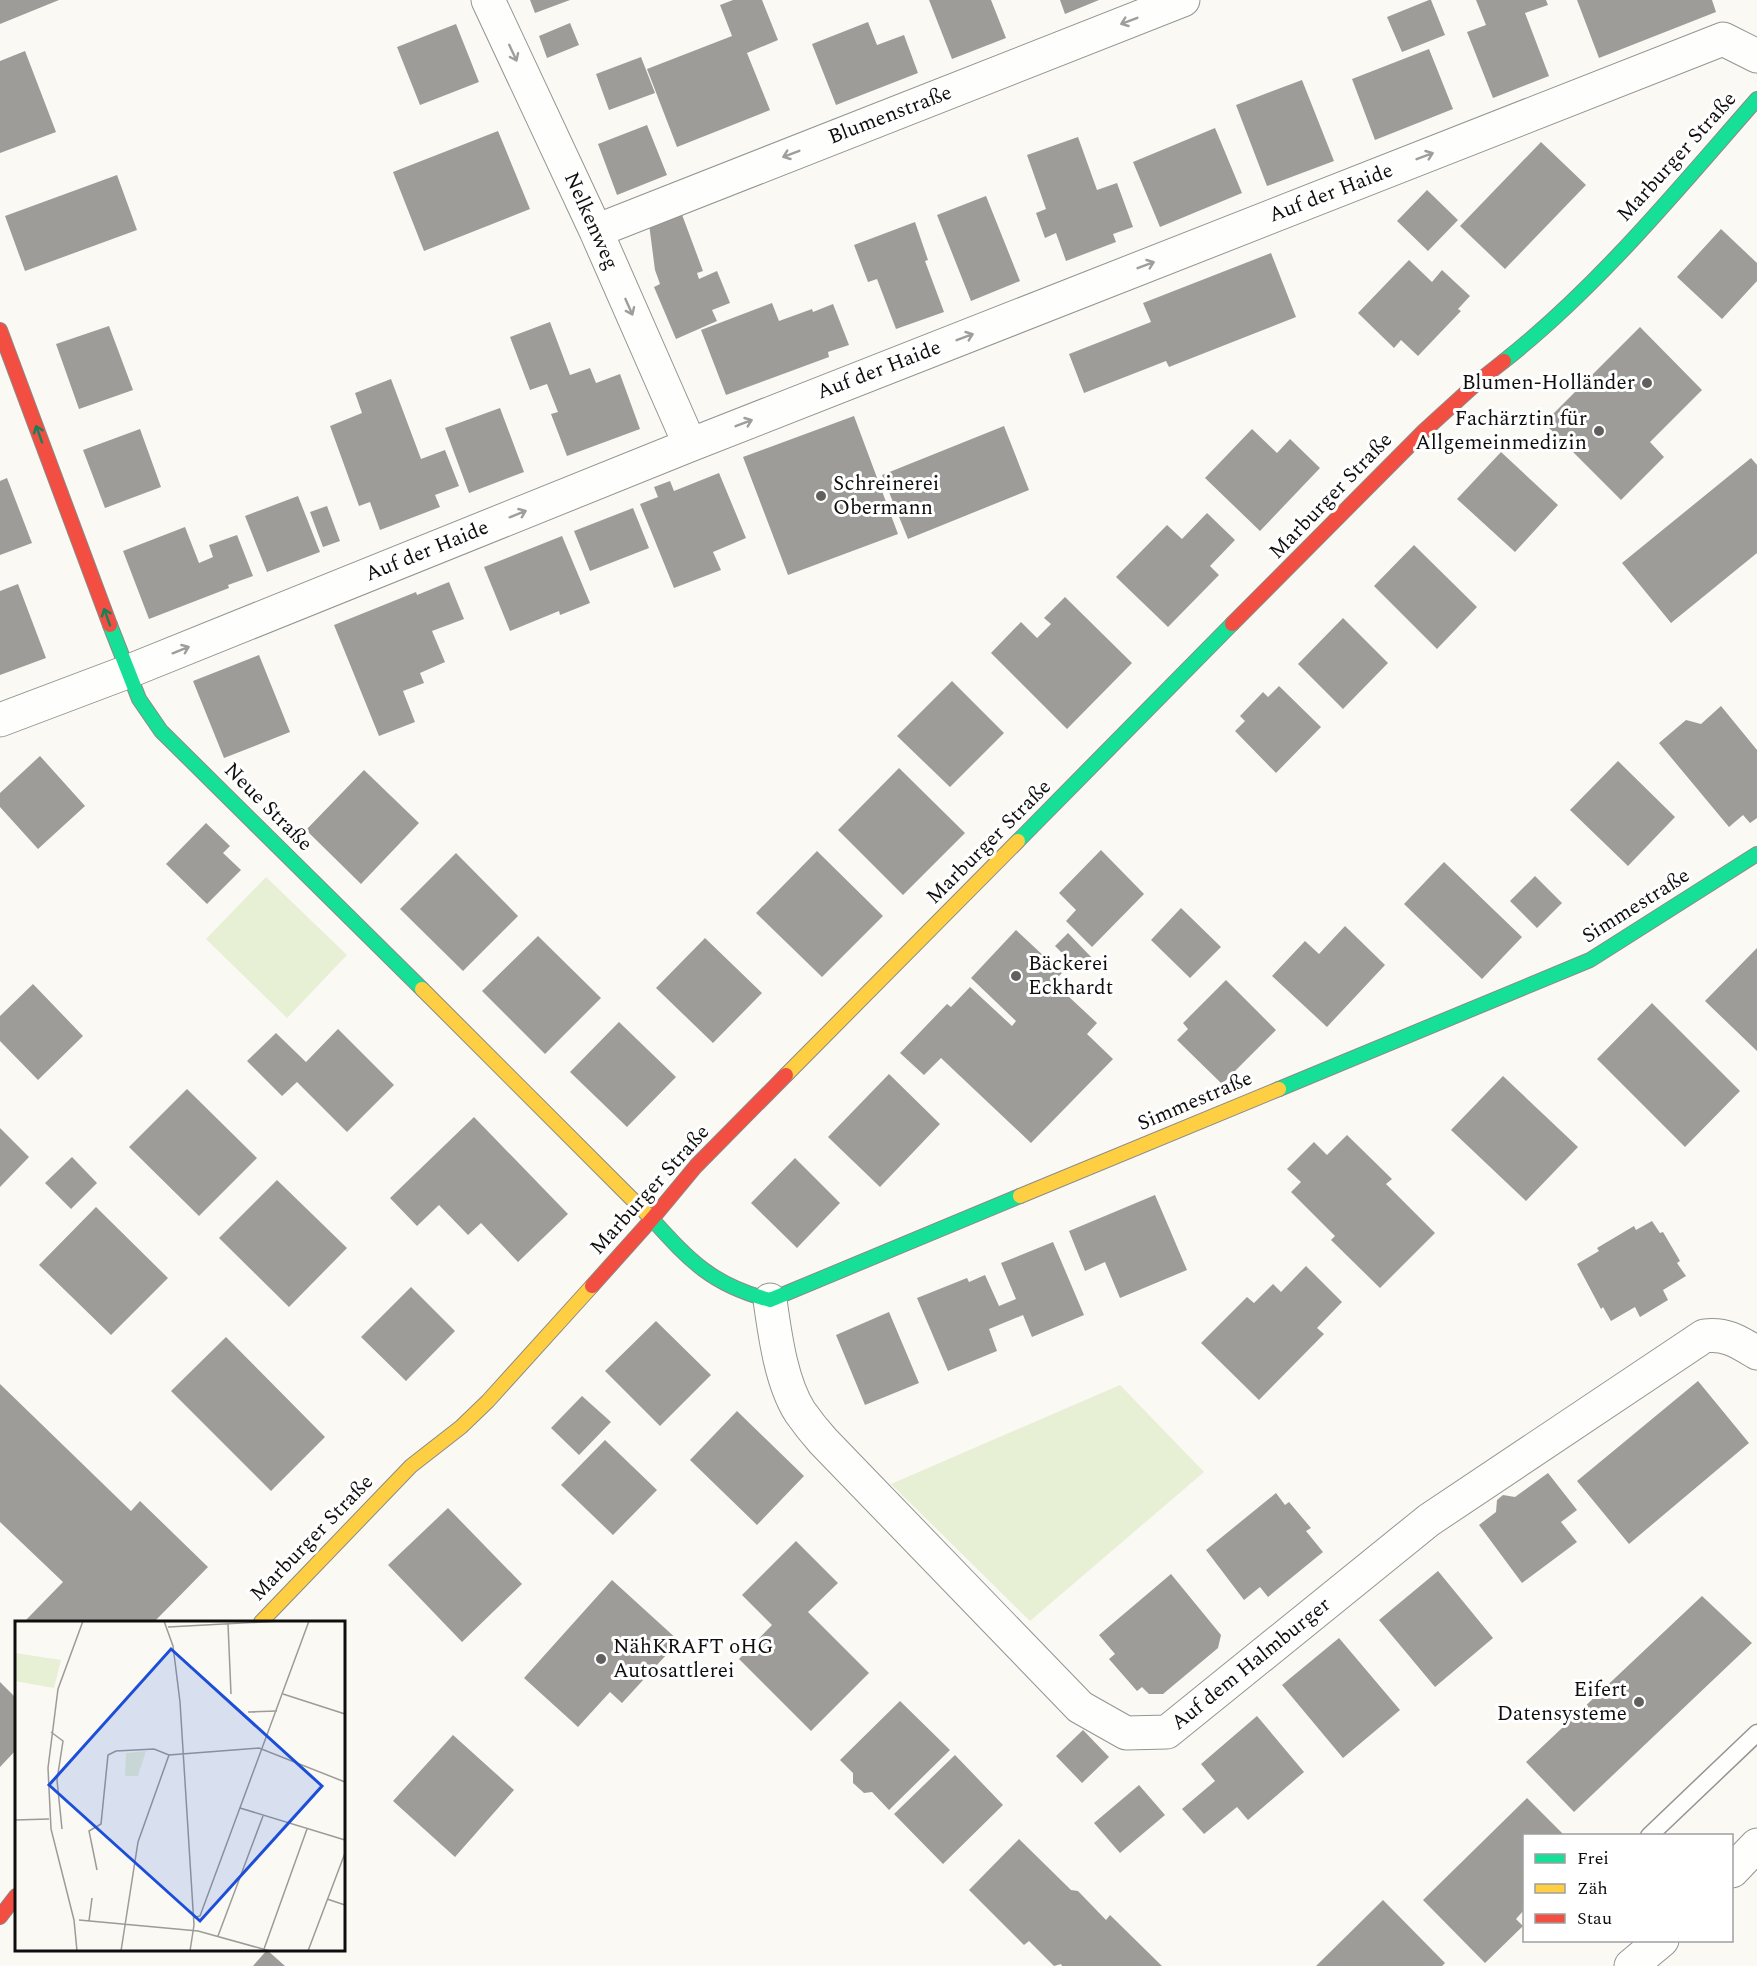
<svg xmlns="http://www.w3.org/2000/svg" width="1757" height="1966" viewBox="0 0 1757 1966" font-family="Spectral,serif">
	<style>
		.green { fill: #e7efd5 }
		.building { fill: #9e9c99 }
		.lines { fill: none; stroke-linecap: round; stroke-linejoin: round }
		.lane-casing { stroke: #949492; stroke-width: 19 }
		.street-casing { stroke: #949492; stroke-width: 35 }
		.fast-casing { stroke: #8b8a88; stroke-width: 16 }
		.slow-casing { stroke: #8b8a88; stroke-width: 16 }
		.jam-casing { stroke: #8b8a88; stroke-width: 16 }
		.lane { stroke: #fefefd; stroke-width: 16 }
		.street { stroke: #fefefd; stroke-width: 33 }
		.fast { stroke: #16e098; stroke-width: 14 }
		.slow { stroke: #ffcf43; stroke-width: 14 }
		.jam { stroke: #f24e42; stroke-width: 14 }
		.oneway { stroke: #9e9e9d }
		.oneway2 { stroke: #12825a }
		.poi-dot { fill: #61605e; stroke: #fff; stroke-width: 2 }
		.labels { text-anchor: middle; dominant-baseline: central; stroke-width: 6; stroke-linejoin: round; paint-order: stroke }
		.street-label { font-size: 21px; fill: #0e0e0e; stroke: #fff }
		.poi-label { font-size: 21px; fill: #0e0e0e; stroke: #fff; text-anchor: end }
		.inset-road { fill: none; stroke: #9c9b98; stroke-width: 1.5 }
		.view { fill: #1d4ed8; fill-opacity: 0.15; stroke: #1d4ed8; stroke-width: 3 }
		.inset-edge { fill: none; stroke: #0e0e0e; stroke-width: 3 }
	</style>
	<rect width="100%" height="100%" fill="#faf9f4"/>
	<path class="green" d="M266,877L347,955L287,1018L206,939Z
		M1120,1385L1204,1472L1030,1621L891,1484Z"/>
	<path class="building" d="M0,0H59L0,24Z
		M530,0H570L535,13Z
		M733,0H762L778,40L747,53L770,110L677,147L647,69L732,36L720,5Z
		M929,0H991L1006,38L952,59Z
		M1060,0H1099L1065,14Z
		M1429,0H1431L1445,35L1402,52L1387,17Z
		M1476,0H1546L1548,5L1525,13L1549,76L1493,98L1467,32L1486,25Z
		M1577,0H1712L1716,12L1599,58Z
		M868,22L877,45L904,35L918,73L836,105L812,44Z
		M570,23L579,45L547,58L539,36Z
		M456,24L479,82L420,105L397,47Z
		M1429,49L1453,109L1375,140L1352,79Z
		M25,51L56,132L0,153V61Z
		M641,57L655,93L609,110L596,74Z
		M1302,80L1334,161L1267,186L1236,105Z
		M647,125L667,175L617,195L598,144Z
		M1215,128L1242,193L1160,227L1133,162Z
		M498,131L530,209L424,251L393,172Z
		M1078,137L1097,190L1117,183L1133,227L1113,234L1116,242L1066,261L1056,233L1045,238L1036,213L1046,209L1027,155Z
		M1541,142L1586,185L1505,269L1460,226Z
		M117,175L137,230L25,271L5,216Z
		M1427,190L1458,220L1428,251L1397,221Z
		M986,196L1020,281L971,301L937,215Z
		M681,212L703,271L697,273L699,279L717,271L730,303L712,310L717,321L676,339L654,287L660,284L655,270L649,224Z
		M915,222L928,260L925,261L944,312L896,329L877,279L868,282L854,245Z
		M1721,229L1757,263V281L1722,319L1677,277Z
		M1271,253L1296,317L1169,367L1166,361L1084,393L1069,354L1151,322L1143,303Z
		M1409,260L1432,282L1442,270L1470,296L1458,309L1461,311L1418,356L1401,340L1394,348L1358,313Z
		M772,303L779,321L812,309L813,312L833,304L849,345L828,352L829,357L726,395L701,330Z
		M550,322L570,375L590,368L596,383L620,374L640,429L567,456L551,414L558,412L547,384L530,390L510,337Z
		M109,326L133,390L79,409L56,344Z
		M1640,327L1702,390L1650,442L1664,457L1621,500L1544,423Z
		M391,379L421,459L445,450L459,486L435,495L440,507L380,530L370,502L359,506L330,426L362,413L355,393Z
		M500,408L524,472L469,493L445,428Z
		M854,416L898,534L788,575L743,457Z
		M1004,426L1029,490L908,539L882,475Z
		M140,429L161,487L105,508L83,450Z
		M1252,429L1277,453L1290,439L1320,468L1260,531L1205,478Z
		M1501,452L1558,505L1515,552L1457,499Z
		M1751,458L1757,465V553L1671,623L1622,563Z
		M719,473L746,538L713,552L721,570L674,588L640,504L658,497L654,487L670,481L674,491Z
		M7,478L32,543L0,555V481Z
		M298,496L320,552L267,572L245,516Z
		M327,506L340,541L323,547L310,512Z
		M633,508L649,548L590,571L574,531Z
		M1207,513L1235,540L1210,566L1219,575L1168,627L1116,577L1167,525L1182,539Z
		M185,527L199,563L213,557L209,545L237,535L253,576L228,585L229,588L149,619L123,551Z
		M562,536L590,603L560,615L559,611L510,631L484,567Z
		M1414,545L1477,607L1437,649L1374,586Z
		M449,582L464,619L432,631L445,662L420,673L424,683L403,691L415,722L379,736L334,625L416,592L417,595Z
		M18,584L46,658L0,675V591Z
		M1065,597L1132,663L1067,729L991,653L1021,622L1037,638L1051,624L1044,618Z
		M1343,618L1388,663L1343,709L1298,664Z
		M259,655L290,732L224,758L193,681Z
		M952,681L1004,733L950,787L897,736Z
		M1279,686L1321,727L1276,773L1235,731L1245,721L1240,716L1263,692L1268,697Z
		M1721,706L1757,750V818L1750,823L1743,815L1729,827L1659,743L1686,720L1701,724Z
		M40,756L85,806L38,849L0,807V793Z
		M1618,761L1675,817L1628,866L1570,810Z
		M899,768L965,833L903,895L838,830Z
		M364,770L419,823L361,884L306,830Z
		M206,823L230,846L223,853L241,870L207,904L166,864Z
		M1101,850L1144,894L1092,947L1066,921L1076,910L1059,893Z
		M817,851L883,916L822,977L756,913Z
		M456,853L518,916L463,971L400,909Z
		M1444,862L1522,937L1482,979L1404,904Z
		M1535,876L1562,903L1537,928L1510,901Z
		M1181,908L1221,947L1190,978L1151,940Z
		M1345,926L1385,965L1327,1027L1272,976L1305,941L1319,954Z
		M1016,930L1062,973L1053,982L1097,1023L1087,1034L1113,1059L1031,1143L941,1058L924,1075L900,1053L947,1004L951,1007L970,987L1012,1026L1016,1021L971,978Z
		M1068,933L1094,960L1081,972L1055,946Z
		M538,936L601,998L545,1054L482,991Z
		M705,938L762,993L713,1043L656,988Z
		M1757,948V1051L1705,1001Z
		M1226,980L1276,1030L1222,1084L1177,1040L1188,1029L1183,1023Z
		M33,984L83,1036L38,1080L0,1041V1016Z
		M1652,1003L1740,1091L1685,1147L1597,1059Z
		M619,1022L676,1077L627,1127L570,1072Z
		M338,1029L394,1085L347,1132L297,1082L282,1096L247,1061L276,1033L306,1062Z
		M889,1074L940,1124L880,1187L828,1137Z
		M1503,1076L1578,1147L1526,1201L1451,1130Z
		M187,1089L257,1158L199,1216L129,1147Z
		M474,1117L568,1214L518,1262L481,1223L468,1235L439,1205L417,1226L390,1198Z
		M0,1128L29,1157L0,1187Z
		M1347,1135L1392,1179L1386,1184L1435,1233L1380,1288L1331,1240L1335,1236L1291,1192L1301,1182L1287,1169L1314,1142L1327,1155Z
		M72,1157L97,1183L71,1209L45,1183Z
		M795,1158L840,1203L797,1248L751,1203Z
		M277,1180L347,1248L289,1307L219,1238Z
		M1155,1195L1187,1270L1120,1298L1105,1262L1085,1271L1069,1231Z
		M96,1207L168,1278L111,1335L39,1265Z
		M1652,1221L1660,1233L1663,1232L1680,1261L1677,1263L1686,1276L1663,1290L1668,1300L1640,1317L1635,1307L1611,1321L1603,1307L1601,1309L1577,1264L1599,1251L1597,1248L1634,1226L1636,1230Z
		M1053,1242L1084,1315L1032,1337L1023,1315L989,1329L997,1351L948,1371L917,1298L967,1278L969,1282L985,1275L999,1306L1016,1299L1001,1263Z
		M1306,1266L1342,1302L1317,1328L1324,1334L1259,1400L1201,1343L1247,1297L1254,1303L1273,1284L1281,1292Z
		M411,1287L455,1331L406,1381L361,1337Z
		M889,1312L919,1383L865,1405L836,1335Z
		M656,1321L711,1375L660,1426L605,1371Z
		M226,1337L325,1437L271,1491L171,1391Z
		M1698,1381L1749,1443L1629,1544L1577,1481Z
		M0,1384L131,1511L140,1501L208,1567L154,1622H24L63,1582L0,1522Z
		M582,1396L611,1422L579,1455L551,1428Z
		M737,1411L804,1476L757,1525L690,1460Z
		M605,1440L657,1490L613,1535L561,1485Z
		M1548,1473L1577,1510L1561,1522L1577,1542L1522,1583L1479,1525L1496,1512L1497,1500L1503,1495L1515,1497Z
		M1276,1493L1285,1505L1289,1502L1311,1528L1306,1531L1323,1552L1268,1597L1260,1587L1244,1600L1206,1550Z
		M448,1508L522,1584L462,1642L388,1565Z
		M796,1541L838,1583L808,1612L869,1673L811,1731L739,1659L772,1625L742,1595Z
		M1438,1571L1493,1638L1435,1687L1379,1620Z
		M1171,1574L1221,1635L1218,1648L1163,1694H1149L1142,1687L1137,1691L1109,1659L1115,1654L1099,1635Z
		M612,1580L679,1641L622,1703L610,1692L578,1727L524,1678Z
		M1702,1596L1752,1643L1574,1812L1526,1762Z
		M1339,1638L1400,1710L1343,1758L1282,1685Z
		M0,1682L16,1698V1750L0,1767Z
		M900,1701L950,1750L889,1810L872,1792L864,1793L853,1783V1773L840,1760Z
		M1257,1716L1304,1772L1248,1820L1237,1807L1204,1834L1182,1809L1215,1781L1201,1764Z
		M1083,1730L1109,1757L1082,1783L1056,1756Z
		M453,1735L514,1790L455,1857L393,1801Z
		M955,1755L1003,1805L943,1864L894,1814Z
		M1139,1785L1165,1815L1120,1853L1094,1823Z
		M1527,1798L1565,1836H1524V1910L1516,1919L1523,1926L1485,1963L1423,1900Z
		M1019,1839L1071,1890L1078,1891L1106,1920L1110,1915L1162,1966H1062L1061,1964L1054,1966L1029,1941L1024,1945L969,1890Z
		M1383,1900L1445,1963L1442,1966H1316Z
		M267,1950L285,1966H253Z"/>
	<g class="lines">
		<g class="lane-casing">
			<path id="lane" d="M1649,1836L1757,1733"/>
		</g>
		<g class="street-casing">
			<path id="street" d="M488,0L596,231L690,445
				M596,231L1183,0
				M0,720L127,672L690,445L1723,39L1757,56
				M770,1300C775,1335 781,1382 800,1412C807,1422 815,1432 823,1441L1080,1707L1126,1733L1167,1732L1429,1520L1704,1336C1726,1333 1739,1342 1757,1353
				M1732,1871L1757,1845
				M1631,1966L1662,1940"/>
		</g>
		<g class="fast-casing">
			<path id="fast" d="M1504,361C1599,286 1677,190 1757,99
				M110,625L139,699L161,731L422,989
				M1018,841L1232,624
				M1279,1089L1590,960L1757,854
				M651,1218C690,1261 712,1285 770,1300L1020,1196"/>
		</g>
		<g class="slow-casing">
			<path id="slow" d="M422,989L651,1218
				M786,1075L1018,841
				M1020,1196L1279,1089
				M261,1622L411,1466L461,1427L488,1401L592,1286"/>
		</g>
		<g class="jam-casing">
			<path id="jam" d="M0,330L110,625
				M1232,624L1424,431L1480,380L1504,361
				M592,1286L652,1219L696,1166L786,1075
				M0,1917L16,1896"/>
		</g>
		<use href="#lane" class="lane"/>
		<use href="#street" class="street"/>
		<use href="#fast" class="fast"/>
		<use href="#slow" class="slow"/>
		<use href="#jam" class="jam"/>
	</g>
	<defs><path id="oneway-shaft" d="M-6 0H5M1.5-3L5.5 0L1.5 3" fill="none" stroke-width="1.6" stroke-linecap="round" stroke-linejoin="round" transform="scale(1.5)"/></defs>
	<g class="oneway">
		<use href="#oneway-shaft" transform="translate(1129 21) rotate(159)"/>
		<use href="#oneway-shaft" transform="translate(513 53) rotate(65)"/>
		<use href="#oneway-shaft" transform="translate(791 154) rotate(159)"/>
		<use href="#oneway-shaft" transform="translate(1425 156) rotate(-21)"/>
		<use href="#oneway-shaft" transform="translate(1146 265) rotate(-21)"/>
		<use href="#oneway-shaft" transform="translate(629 307) rotate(66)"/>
		<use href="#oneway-shaft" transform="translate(965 337) rotate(-21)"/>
		<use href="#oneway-shaft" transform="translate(744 423) rotate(-21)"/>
		<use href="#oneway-shaft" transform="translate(518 514) rotate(-22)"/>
		<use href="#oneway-shaft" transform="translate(181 650) rotate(-22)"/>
	</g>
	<g class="oneway2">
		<use href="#oneway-shaft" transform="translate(39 434) rotate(-110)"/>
		<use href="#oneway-shaft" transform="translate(107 617) rotate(-110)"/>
	</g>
	<g class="poi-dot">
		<circle cx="1647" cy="383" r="6"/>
		<circle cx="1599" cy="431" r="6"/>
		<circle cx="821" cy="496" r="6"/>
		<circle cx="1016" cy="976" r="6"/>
		<circle cx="601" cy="1659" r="6"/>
		<circle cx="1639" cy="1702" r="6"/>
	</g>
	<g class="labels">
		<g class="street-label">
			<text transform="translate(890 115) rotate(-21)">Blumenstraße</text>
			<text transform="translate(1677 157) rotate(-48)">Marburger Straße</text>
			<text transform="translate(1331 193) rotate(-21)">Auf der Haide</text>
			<text transform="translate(591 221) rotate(66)">Nelkenweg</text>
			<text transform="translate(879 370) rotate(-21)">Auf der Haide</text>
			<text transform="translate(1331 496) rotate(-46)">Marburger Straße</text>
			<text transform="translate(427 551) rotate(-22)">Auf der Haide</text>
			<text transform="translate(268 807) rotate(45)">Neue Straße</text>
			<text transform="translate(989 842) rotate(-45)">Marburger Straße</text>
			<text transform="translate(1636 906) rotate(-32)">Simmestraße</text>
			<text transform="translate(1195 1101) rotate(-23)">Simmestraße</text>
			<text transform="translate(650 1190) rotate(-48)">Marburger Straße</text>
			<text transform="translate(312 1538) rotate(-46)">Marburger Straße</text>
			<text transform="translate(1251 1664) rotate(-39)">Auf dem Halmburger</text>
		</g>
		<g class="poi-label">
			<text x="1635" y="383">Blumen-Holländer</text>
			<text x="1587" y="419">Fachärztin für<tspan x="1587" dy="24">Allgemeinmedizin</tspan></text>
			<text x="833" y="484" text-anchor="start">Schreinerei<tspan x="833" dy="24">Obermann</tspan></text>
			<text x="1028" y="964" text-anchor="start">Bäckerei<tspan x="1028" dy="24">Eckhardt</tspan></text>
			<text x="613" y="1647" text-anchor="start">NähKRAFT oHG<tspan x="613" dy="24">Autosattlerei</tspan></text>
			<text x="1627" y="1690">Eifert<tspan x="1627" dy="24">Datensysteme</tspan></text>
		</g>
	</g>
	<g transform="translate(15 1621)">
		<rect width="330" height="330" fill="#faf9f4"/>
		<path d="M0,32L46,39L39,67L0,60ZM131,130L123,155H110L111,132Z" fill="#e7efd5"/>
		<path class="inset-road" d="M149,0L158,25L165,81L179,304L175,330M213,3L216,73M153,6L265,0M268,73L330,93M233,91L262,90M36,111L48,120L42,159L47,208M225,187L330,219M0,199L34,198M82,249L74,210L86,203L93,134L101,130L139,128L154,134M312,278L330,284M178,297L185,295L294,0M64,299L183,310L255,330M74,300L77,277M203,315L248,195M249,328L292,208M62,330L59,299L36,208L33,147L43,68L68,0M106,330L123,221L154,134L244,127L330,161M293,330L330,232"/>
		<path class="view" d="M156,28L307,165L185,300L34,164Z"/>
		<rect width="330" height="330" class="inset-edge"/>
	</g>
	<rect x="1523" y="1834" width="210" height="108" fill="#ffffff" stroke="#9f9f9f" stroke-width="1.5"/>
	<rect x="1535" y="1854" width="30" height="9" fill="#16e098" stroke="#9f9f9f" stroke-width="1.5"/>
	<text x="1577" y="1864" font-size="18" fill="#0e0e0e">Frei</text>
	<rect x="1535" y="1884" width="30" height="9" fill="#ffcf43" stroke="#9f9f9f" stroke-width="1.5"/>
	<text x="1577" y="1894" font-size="18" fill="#0e0e0e">Zäh</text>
	<rect x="1535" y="1914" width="30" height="9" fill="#f24e42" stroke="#9f9f9f" stroke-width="1.5"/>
	<text x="1577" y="1924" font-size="18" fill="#0e0e0e">Stau</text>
</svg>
